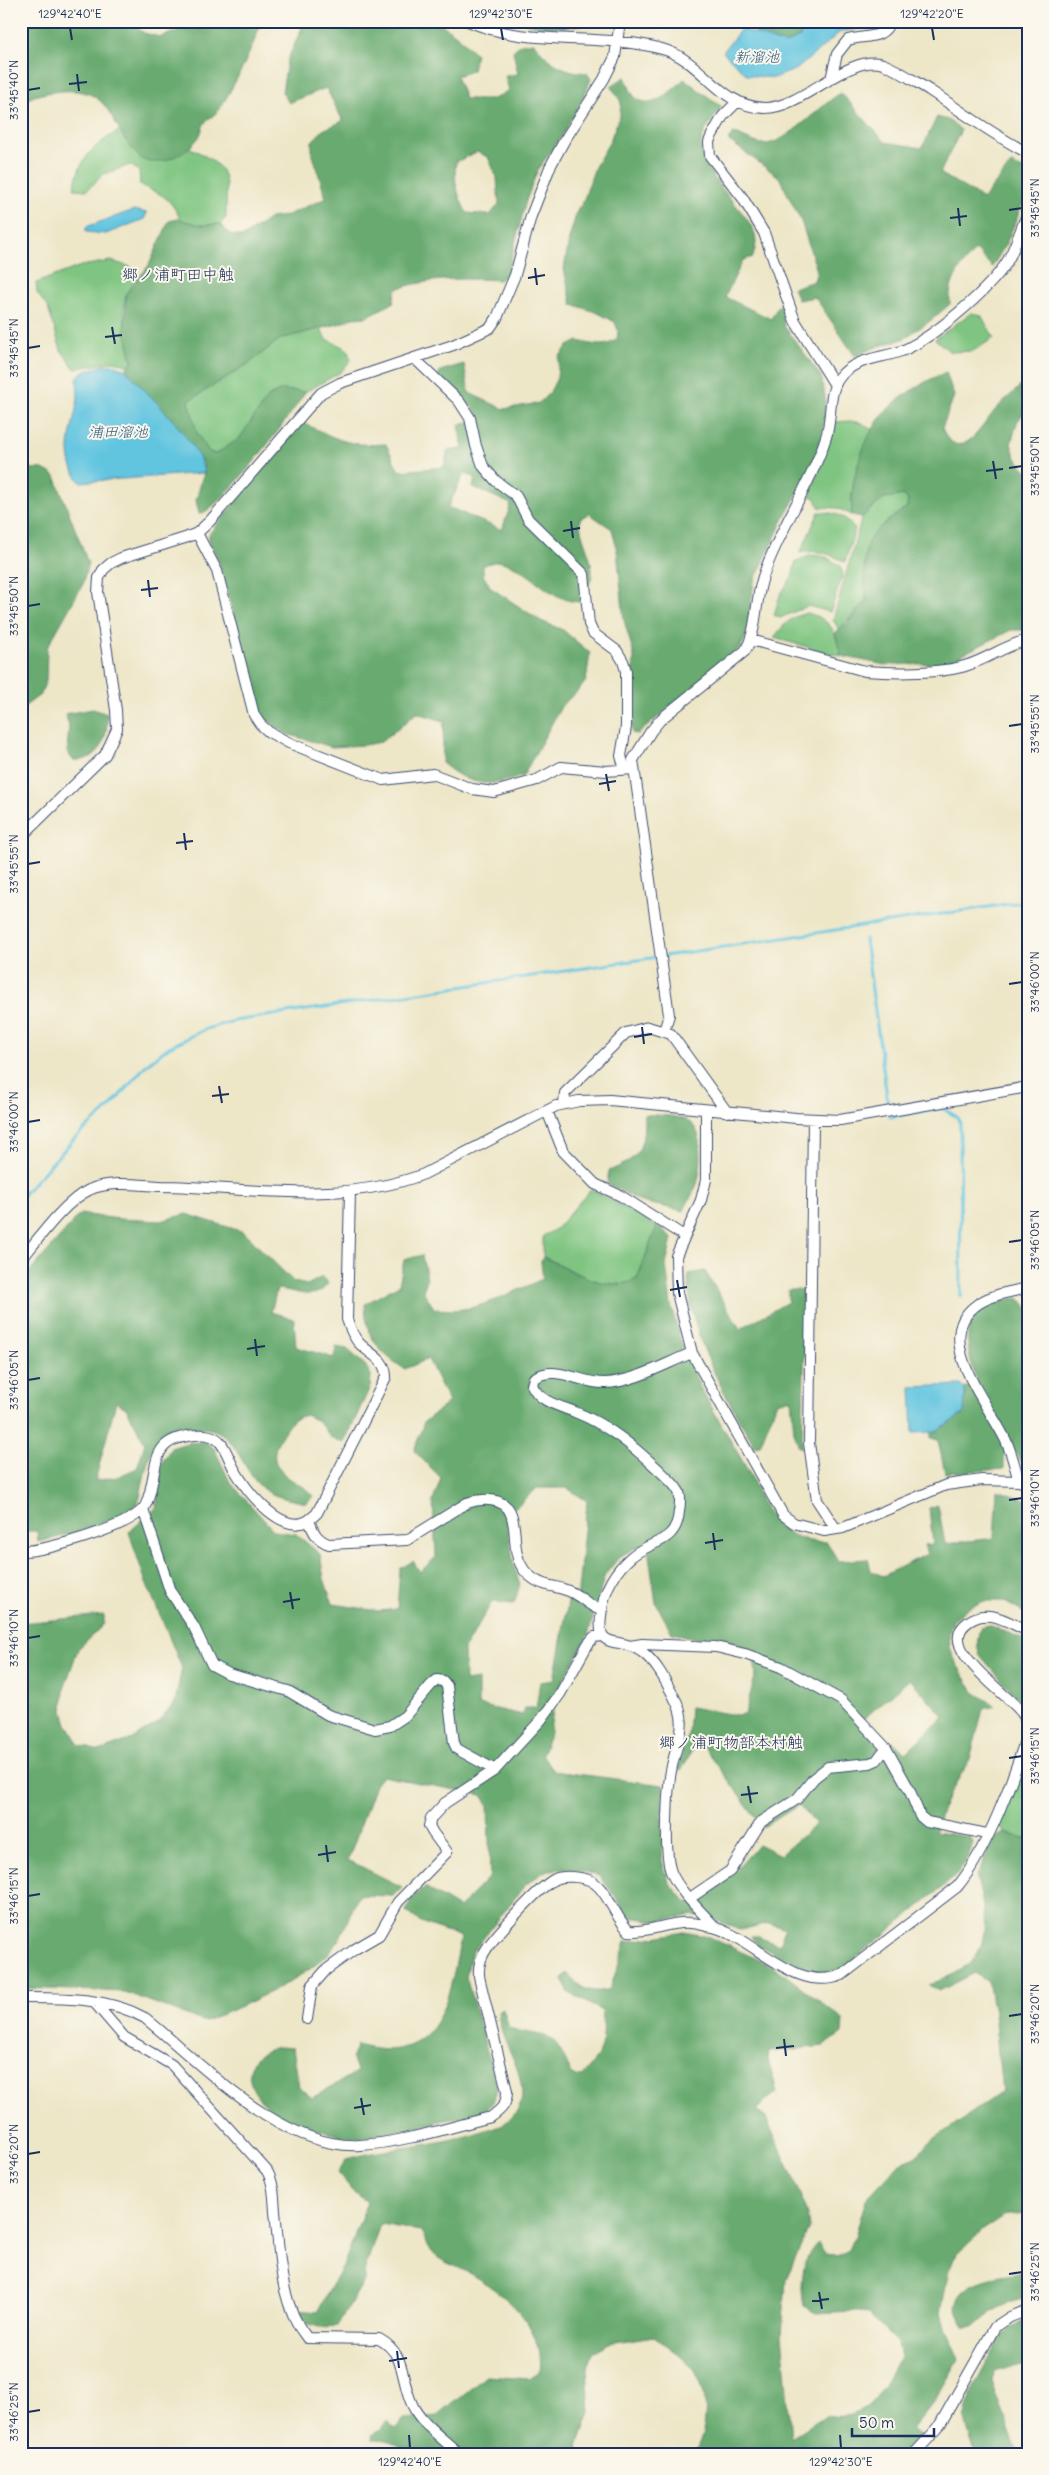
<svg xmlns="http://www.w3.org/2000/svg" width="1049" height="2475" viewBox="0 0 1049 2475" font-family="Delius,'Klee One',sans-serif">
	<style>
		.green { fill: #7fc581; stroke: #4d7a70 }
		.forest { fill: #67aa6f; stroke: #416c66; fill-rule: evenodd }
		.water { fill: #62c5e0; stroke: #3e7a9f }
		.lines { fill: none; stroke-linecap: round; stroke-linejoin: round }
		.stream { stroke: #62c5e0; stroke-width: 3 }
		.street-casing { stroke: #3a4a6e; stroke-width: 12 }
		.street { stroke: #fff; stroke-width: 10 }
		.ticks { fill: none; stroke: #1b2f5e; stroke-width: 2 }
		.labels { text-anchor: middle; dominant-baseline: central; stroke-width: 4; stroke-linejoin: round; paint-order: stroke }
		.water-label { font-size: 15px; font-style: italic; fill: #305c85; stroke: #fbf7ec }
		.quarter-label { font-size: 16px; fill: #1b2f5e; stroke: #fbf7ec }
		.neatline { fill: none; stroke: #1b2f5e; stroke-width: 2 }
		.ticks-label { font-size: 12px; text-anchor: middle; fill: #1b2f5e }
	</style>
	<rect width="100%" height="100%" fill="#fbf7ec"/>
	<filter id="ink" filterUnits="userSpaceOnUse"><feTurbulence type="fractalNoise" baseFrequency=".02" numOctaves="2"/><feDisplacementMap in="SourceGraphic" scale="10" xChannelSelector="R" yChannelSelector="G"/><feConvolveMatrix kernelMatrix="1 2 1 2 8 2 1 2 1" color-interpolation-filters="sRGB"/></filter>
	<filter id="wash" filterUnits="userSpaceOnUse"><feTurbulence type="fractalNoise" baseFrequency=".0096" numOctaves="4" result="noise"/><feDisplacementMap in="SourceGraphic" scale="20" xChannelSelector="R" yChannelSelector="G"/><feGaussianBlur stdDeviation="1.12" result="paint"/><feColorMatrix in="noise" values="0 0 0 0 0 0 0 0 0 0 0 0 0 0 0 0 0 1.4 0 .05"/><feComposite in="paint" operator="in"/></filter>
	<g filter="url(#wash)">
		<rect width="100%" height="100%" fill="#ede6c7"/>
		<path class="green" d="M120,130L124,139L165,161L189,147C232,170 226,172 226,218L220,224L201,225L181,220C168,195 164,196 140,185L139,171L130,165L104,174L87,190L74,189C79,158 93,146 120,130Z
			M111,261L131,267L139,276C135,281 128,288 126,295C120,316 128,341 132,361L129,366L115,361L75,369L61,350L48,308L37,293L36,283L81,266Z
			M971,313L981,315L994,338L973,351L950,352L935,339Z
			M320,328L326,339L347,349L351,360L341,372L305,392L282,390L269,396L239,439L217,454L209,452L196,433L189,401L251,362L280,339Z
			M850,421L862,423L873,431C859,455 849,487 852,515L837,508L819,507L816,498L810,496L836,422Z
			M904,495L908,500L907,507C895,516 873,529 868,544C862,560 866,584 866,602L839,629L833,620L862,517L884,498Z
			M819,512C837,513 844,515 855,529L845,562C828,553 818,549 800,553Z
			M812,555L826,557L840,566L843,574L830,612L808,606L780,618L774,615L780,595L792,577L796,561Z
			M808,613C834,621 835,633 841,656L774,638C784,624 791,616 808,613Z
			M591,1189L657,1226L637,1279C607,1295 572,1269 543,1257V1236L556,1229Z
			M1028,1751V1839L1004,1833L998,1821Z"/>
		<path class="forest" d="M21,21H128L144,33L160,37L175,32L190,21H261C254,47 233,89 218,111C214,116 207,119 204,124C202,127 202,131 200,135C192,150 159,170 142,159C138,157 135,151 132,148C107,118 110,87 61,91C45,93 35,94 21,103Z
			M305,21H437L459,37L476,54L472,71L456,76L465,99H494L509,90L505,76L518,74L513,51L521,44L534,43C549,63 562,71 587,73L591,79L585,94L560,139L538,169L526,201L507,274L499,280C463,278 431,278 396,289L393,303L366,317L352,318L342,323L280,339L251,362L189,401L197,433L209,452L216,454L239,439L269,396L282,390L305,392C293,413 219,512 199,514L196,500L204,473L203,463L172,420L126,370L132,361L125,330L126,294L149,265L169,221L178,219L201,225L220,224L231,235L243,237L270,218L285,216L326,198L312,153V141L323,130L343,121L326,88L289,103L282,92L287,61ZM477,152L488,157L497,178L499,204L490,215L467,213C458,198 453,179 456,162Z
			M521,21H594C574,28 541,31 521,21Z
			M756,21H808L800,37L785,44L756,35L754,23Z
			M625,77C628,83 631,94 636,98C653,111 673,90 684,79L722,107C715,117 702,131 701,143C699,179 757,215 756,242C756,247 754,252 753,257L743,260L725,297L771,319L778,306L782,305L784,326L821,376L825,396V422L814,463L783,520L754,582L746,637L740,648L638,734L632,733L634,655L624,620L617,550L612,529L590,514L580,518C579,538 592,553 592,573C593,582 583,593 581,602C549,602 532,569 502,562C497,560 488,564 483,565V575L491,588L541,621L563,630L590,653L586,681L578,691L562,705L523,776C489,787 471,787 442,763L444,721L417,713L381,742L364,745L332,747L287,734L256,712L248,669L218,559L209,541V534L301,422C335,438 347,447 386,444L399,471L444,467L448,450L463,449L459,425L479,418L475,410L438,376L440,371L464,364L469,393L504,409L539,403L550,392L557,378L559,357L568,346L578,341C592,344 604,349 617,339L618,331L615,322L598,313L572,304L564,269L569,239L578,208L582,205L595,167L609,143L620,115L621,102L611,86ZM464,474L475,477L473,487L511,504L502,530L448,507Z
			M841,93L885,142L922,148L937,117L948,120L961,130L940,173L983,199L1011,164L1028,171V191L1006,244L992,267L976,250C961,265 948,281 950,304L930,321L903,339L879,346L855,356L815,297L798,300L793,288L814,281L817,271L801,221L779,177L728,140L734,133C743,137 755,144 764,144C786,145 821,104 841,93Z
			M946,372L954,396L942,428C960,469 983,423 997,408C1006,398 1019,389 1028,378V407L1017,422L1011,444L1016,458L1028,472V630H1011L945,663L885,665L841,656L835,633L847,623L866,602C866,584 862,560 868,543C874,528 895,517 907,507L908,500L904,495L884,498L862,517L852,515C849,483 863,436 885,412C901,395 925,381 946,372Z
			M21,468L43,469L55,476L88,563L83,584L47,648L46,681L40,695L21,709Z
			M93,709L107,714C108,738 101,762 73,760L67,752L69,725L65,714Z
			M644,1114C659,1116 676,1114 689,1122C705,1131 702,1168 697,1184C694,1193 687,1202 684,1211L641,1202L607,1183L609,1171C641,1158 644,1148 644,1114Z
			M80,1214L119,1219L161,1221L186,1214L244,1232L294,1282L307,1285L322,1277L328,1283C316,1303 296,1290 277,1289L271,1312L294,1319L296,1347L334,1358L336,1347L347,1349L365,1365L371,1375L370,1387L344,1443L331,1438L318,1421L306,1415L293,1419C275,1444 262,1462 295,1482C302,1486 309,1489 313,1496L307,1503C293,1500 271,1497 261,1487C243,1471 235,1432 209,1429C193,1426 165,1428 156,1442C149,1452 146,1470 143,1482C141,1489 141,1499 137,1504C121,1521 62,1537 38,1542L37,1531H21V1282ZM116,1402L126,1408L145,1443L137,1468L117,1477L95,1481Z
			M657,1226L672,1238L666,1265L671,1305L680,1339L700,1387L752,1478L763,1506L787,1533L809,1541L827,1542L838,1561L868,1559L871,1571L883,1576L927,1554L924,1545L933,1544L929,1508L938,1505L945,1544L994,1538L997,1490L1028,1500V1615L1003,1601H984L968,1608L954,1619L949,1631L950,1647L956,1663L974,1692L996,1706L983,1709L970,1759L945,1802L935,1832L970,1837L973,1842L968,1858L955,1877L842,1969L822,1973L811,1971L757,1945L751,1936H756L779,1945L785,1929L769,1923L740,1930L718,1921L694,1915L656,1921L629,1917L600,1876L572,1869L547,1870L525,1885L471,1954L466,1977L497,2086C496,2093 495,2102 489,2107C481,2114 456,2118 445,2120C412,2127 371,2143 337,2135C312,2129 279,2119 261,2100C242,2080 247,2055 274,2048C279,2046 287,2048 293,2048L299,2087L312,2098L357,2072L352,2057L357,2045C440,2069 449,1998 461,1937L419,1921L406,1911L412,1897L425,1887L459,1908L490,1876L488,1805L482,1795L382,1776L375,1785L348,1860L402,1887L393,1896L359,1895C351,1912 344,1932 334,1947C314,1976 238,2007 205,2022L125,1992L21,1988V1734L26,1733V1672L21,1667V1623L104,1615V1624L78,1649L64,1689L63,1711L67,1724L79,1745L99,1751L132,1739L159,1722L175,1702L182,1668L144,1577L129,1532L156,1508L162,1463L171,1448L187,1443L206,1442L214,1448L230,1482L274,1531L296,1534L320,1554L324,1579L333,1604L379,1611L397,1609L400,1569L413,1561L420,1572L436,1557L433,1501L441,1478L414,1451L424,1422L449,1402L428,1359L405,1369C377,1352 366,1336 365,1304L399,1285L404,1260L422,1255L427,1279L423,1291L434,1308C471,1317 509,1293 543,1279L541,1262L543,1257C571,1269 607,1295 637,1279ZM537,1488H567L587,1501L577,1601L569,1597L554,1680L540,1682L536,1708H525L523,1715L478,1705V1679L465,1681L464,1649L492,1602L514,1604L520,1584L514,1567L506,1516ZM647,1542L656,1603L672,1633L753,1650L756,1673L745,1714L735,1715L690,1707L688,1735L677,1769L681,1771L698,1739L763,1827L799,1805L816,1824L780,1855L758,1844C735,1873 721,1888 687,1903L669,1882L662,1861L663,1785L553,1771L542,1754L549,1738L555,1695L588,1635L605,1575L620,1556ZM910,1679L944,1717L905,1753L893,1741L880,1749L861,1721Z
			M705,1271L740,1329L788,1302V1290H806L802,1448L799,1447L794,1432L791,1398L777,1402L760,1445L755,1447C729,1401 701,1357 691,1305C690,1294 687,1285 689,1274Z
			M1019,1298L1028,1307V1470L1015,1453L1004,1455V1469L945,1473L938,1440L931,1438V1432H936L964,1413L965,1389L976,1379C961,1333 962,1303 1019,1298Z
			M989,1625L1028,1641V1711L980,1655C976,1644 977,1638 981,1627Z
			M1004,1833L1028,1839V2212L1004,2216L983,2230L957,2254L949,2269L941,2312L945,2327L959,2359L934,2402L912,2429L921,2435L902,2454H694C708,2429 711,2393 693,2369C683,2356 666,2346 654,2336L609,2343L592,2352L587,2368L590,2412L577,2449L594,2454H408C397,2441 389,2439 372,2439L373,2434L381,2430L387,2421L391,2426L396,2428L404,2419L437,2416L486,2376L529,2379L539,2373C545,2323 504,2293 465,2271C457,2266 445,2263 437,2257C430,2252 425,2239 421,2231L380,2224L364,2272V2281L337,2326L319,2327L306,2323L299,2310L317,2312L344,2264L367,2202L353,2191L338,2173L346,2159C391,2147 437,2146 480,2132C488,2129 498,2127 505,2123C514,2117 522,2106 522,2095C522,2064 500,2042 498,2012L503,2009L509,2028C555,2041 550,2026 572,2075L581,2077C602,2056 606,2040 602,2011L569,1993L562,1979L567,1973C579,1988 591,1995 610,1989L626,1942L684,1932L709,1937L776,1968L843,2019L842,2033L824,2046L769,2052L768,2060L777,2092L756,2110L766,2118L795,2181L807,2214L809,2228L786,2279L782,2335L791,2438L826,2415C870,2424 881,2389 900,2357L897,2343L868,2314L852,2311L815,2313L804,2306C800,2286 801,2258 818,2243L824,2252L838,2256L849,2250L856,2234L866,2199L900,2163L915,2157L931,2141L1002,2092L994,2012L988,1982L975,1973L939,1991L929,1985C940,1980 951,1976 961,1970C993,1951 986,1908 976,1878L993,1839Z
			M1028,2273V2298C1005,2302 991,2312 975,2327H966C933,2284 1000,2274 1028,2273Z
			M1028,2318V2366L1008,2367L995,2371L992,2381L1018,2454H975L965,2420L972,2391L999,2340L1011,2327Z"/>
		<path class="water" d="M808,21H881L880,25L840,32L797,69L774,78L747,75L723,52L741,29L785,44L800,37Z
			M134,210L147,213L144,219L106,234L86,232V227Z
			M104,365H116L126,370C147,394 201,443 204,473L80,482C59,454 74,428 78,398C78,391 77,384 77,378L81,373Z
			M961,1385L965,1389L964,1413L936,1432L913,1433L911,1387Z"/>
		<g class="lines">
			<path class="stream" d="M865,939L888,1104
				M890,1117L942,1108L957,1117L960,1123L961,1297
				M21,1197L74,1139L110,1107L147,1064L169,1047L206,1029L234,1021L1028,901"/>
		</g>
	</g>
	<g filter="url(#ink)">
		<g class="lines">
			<g class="street-casing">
				<path id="street" d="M468,21C529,48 598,32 662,49C703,60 718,106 764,108C802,109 849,53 883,64C899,70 914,81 929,90C961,111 993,135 1028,153
					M831,79L837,54L848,40C864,35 884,40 890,21
					M737,102L723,116L711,137L709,142L710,156L742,197L764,233L795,321L835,385
					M414,358L459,401L470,418L476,446L483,466L496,481L516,496L528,519L584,574L589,624L593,633L617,651L623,661L626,671V727L621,756L625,769
					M197,533L217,571L254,715L260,724L269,732L289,743L383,780L433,774L472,789L494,792L537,780L561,767L606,771L633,769
					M751,640L865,671C891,673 943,674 968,665C989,658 1006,645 1028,640
					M21,837L105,755L117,729L116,710L98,592L99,578L103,570L111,563L121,558L185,538L197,533L210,521L321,393L340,383L453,345L490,328L497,318L515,275L531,216L550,167L564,141L604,79L615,57L620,21
					M664,1031L669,1015L633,760L651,731L661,719L745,651C759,628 754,597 765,571C782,525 811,484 826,437C832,419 828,393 839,378C855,357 882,359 904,350C935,336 986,292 1005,265C1015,250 1020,229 1028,213
					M21,1063V1065
					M564,1103L565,1093L626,1033L648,1027L671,1034L727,1112
					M706,1110V1180L701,1200L676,1256L677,1293L692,1353L783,1515L794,1523L824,1531L843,1528L946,1485L982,1480L1019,1481L1028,1484
					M547,1111L563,1151L595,1184L621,1196L684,1236
					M813,1120L809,1443L817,1500L836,1529
					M21,1260C38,1239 65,1201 89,1190C109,1180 140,1185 161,1186C249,1187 340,1206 424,1174L556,1106L579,1101L610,1100L796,1118L840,1120L1028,1087
					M692,1353C664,1364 634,1382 605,1383C580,1384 557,1364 534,1378L532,1385C539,1402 560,1406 575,1412C608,1425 633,1446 659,1470C665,1476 675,1484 679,1492C681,1498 680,1505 679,1511C677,1544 651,1540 631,1557C615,1571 605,1588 602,1609C594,1655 618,1634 642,1652C656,1662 665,1680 673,1695C690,1725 678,1736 672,1766C667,1787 664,1853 671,1872C680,1893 701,1911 716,1928
					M1019,1481C1015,1468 1012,1453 1006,1441C991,1407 932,1341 974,1307C988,1295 1010,1292 1028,1288
					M143,1509L170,1591L194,1627L212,1665L229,1674L288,1691L328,1715L375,1729L390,1726L405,1716L431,1685L437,1680L443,1681L447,1686L454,1743L457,1749L495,1770
					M309,1520C313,1532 317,1540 329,1544L407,1540L467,1503C481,1498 505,1497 511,1514C518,1533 511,1552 524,1570C539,1588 553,1584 571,1592C582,1597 590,1607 601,1610
					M21,1551C45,1552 126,1527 142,1510C147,1506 148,1498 150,1492C158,1459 153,1439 195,1435C203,1434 214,1435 220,1442C227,1450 230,1463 236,1472C247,1491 277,1529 302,1523C308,1522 313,1517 317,1513L386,1377C386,1359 371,1355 360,1344C353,1337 350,1329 347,1319L350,1192
					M630,1646L642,1644L716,1647L745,1654L781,1667L841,1700L886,1748L909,1789L920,1816L927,1822L987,1834
					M690,1898L730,1871L761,1822L797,1799L814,1778L828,1767L870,1763L877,1760L886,1748
					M21,1998C63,1998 108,1997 145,2018C202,2064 282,2150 360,2145C401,2143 451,2127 491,2117C502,2109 507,2104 507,2091L480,1981C477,1969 480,1958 487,1948C497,1934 540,1886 555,1879C563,1875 581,1877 589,1880C606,1886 615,1918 629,1931C649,1933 670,1921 690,1923C697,1923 706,1926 713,1927C755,1938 795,1994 842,1975L957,1887C986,1853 1015,1775 1028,1731C1026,1725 1026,1718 1022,1713C1009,1694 933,1647 968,1622C988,1607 1007,1622 1028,1631
					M94,2002L124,2037L172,2065L267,2171C274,2183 274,2198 275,2212C280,2254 279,2303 307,2338L379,2339C409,2355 399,2384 415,2410C425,2427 445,2440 459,2454
					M307,2019L312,1986L326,1970L355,1949L379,1935L398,1902L447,1852L433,1833L429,1826L431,1818L445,1803L495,1770L541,1720L560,1694L588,1644L594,1637L602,1636
					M914,2454L938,2428L995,2327L1010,2317L1028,2310"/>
			</g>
			<use href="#street" class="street"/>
		</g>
	</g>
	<path class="ticks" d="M70,28L72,40M501,28L503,40M932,28L934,40M77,74L79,91M69,84L87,82M28,90L40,88M958,208L960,226M1009,210L1022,208M950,218L967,216M535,268L537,285M528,278L545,275M112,327L115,344M105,337L122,335M28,348L40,346M993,461L996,479M1009,468L1022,466M986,471L1003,469M571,521L573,538M563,531L580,528M148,580L150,597M141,590L158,588M28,606L40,604M1009,726L1022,724M606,774L609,791M599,784L616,781M184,833L186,850M176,843L193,841M28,864L40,862M1009,984L1022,982M642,1027L644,1044M634,1037L652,1034M219,1086L222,1103M212,1096L229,1094M28,1122L40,1120M1009,1242L1022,1240M677,1280L680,1297M670,1290L687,1287M255,1339L257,1356M247,1349L265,1346M28,1380L40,1378M1009,1500L1022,1498M713,1533L715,1550M705,1543L723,1540M290,1592L293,1609M283,1602L300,1599M28,1638L40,1636M1009,1758L1022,1756M748,1786L751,1803M741,1795L758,1793M326,1845L328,1862M318,1855L336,1852M28,1896L40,1894M1009,2016L1022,2014M784,2039L786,2056M776,2048L794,2046M361,2098L364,2115M354,2108L371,2105M28,2154L40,2152M1009,2274L1022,2272M819,2292L822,2309M812,2301L829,2299M397,2351L399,2368M389,2361L407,2358M28,2412L40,2410M409,2435L410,2448M840,2435L841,2448"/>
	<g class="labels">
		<g class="water-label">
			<text x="757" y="56">新溜池</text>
			<text x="118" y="431">浦田溜池</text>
		</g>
		<g class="quarter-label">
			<text x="178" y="274">郷ノ浦町田中触</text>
			<text x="731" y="1742">郷ノ浦町物部本村触</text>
		</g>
	</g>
	<rect width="1049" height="2475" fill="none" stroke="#fbf7ec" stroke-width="55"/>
	<path d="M852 2428v8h82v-8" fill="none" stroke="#1b2f5e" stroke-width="2.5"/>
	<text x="859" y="2428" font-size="15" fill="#1b2f5e" stroke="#fbf7ec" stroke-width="4" paint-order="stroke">50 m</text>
	<rect x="28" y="28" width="994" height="2420" class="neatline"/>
	<g class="ticks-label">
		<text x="70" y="18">129°42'40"E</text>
		<text x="501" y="18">129°42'30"E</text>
		<text x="932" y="18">129°42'20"E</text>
		<text transform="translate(14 90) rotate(-90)" y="4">33°45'40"N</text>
		<text transform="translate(1035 208) rotate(-90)" y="4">33°45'45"N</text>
		<text transform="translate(14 348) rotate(-90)" y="4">33°45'45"N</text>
		<text transform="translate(1035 466) rotate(-90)" y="4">33°45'50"N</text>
		<text transform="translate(14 606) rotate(-90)" y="4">33°45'50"N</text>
		<text transform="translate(1035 724) rotate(-90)" y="4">33°45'55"N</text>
		<text transform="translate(14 864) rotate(-90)" y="4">33°45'55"N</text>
		<text transform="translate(1035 982) rotate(-90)" y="4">33°46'00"N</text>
		<text transform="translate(14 1122) rotate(-90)" y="4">33°46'00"N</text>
		<text transform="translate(1035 1240) rotate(-90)" y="4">33°46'05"N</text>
		<text transform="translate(14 1380) rotate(-90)" y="4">33°46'05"N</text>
		<text transform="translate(1035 1498) rotate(-90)" y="4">33°46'10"N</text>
		<text transform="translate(14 1638) rotate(-90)" y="4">33°46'10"N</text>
		<text transform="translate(1035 1756) rotate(-90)" y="4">33°46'15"N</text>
		<text transform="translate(14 1896) rotate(-90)" y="4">33°46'15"N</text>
		<text transform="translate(1035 2014) rotate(-90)" y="4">33°46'20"N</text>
		<text transform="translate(14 2154) rotate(-90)" y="4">33°46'20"N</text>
		<text transform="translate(1035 2272) rotate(-90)" y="4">33°46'25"N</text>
		<text transform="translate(14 2412) rotate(-90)" y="4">33°46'25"N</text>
		<text x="410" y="2466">129°42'40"E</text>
		<text x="841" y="2466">129°42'30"E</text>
	</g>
</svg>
